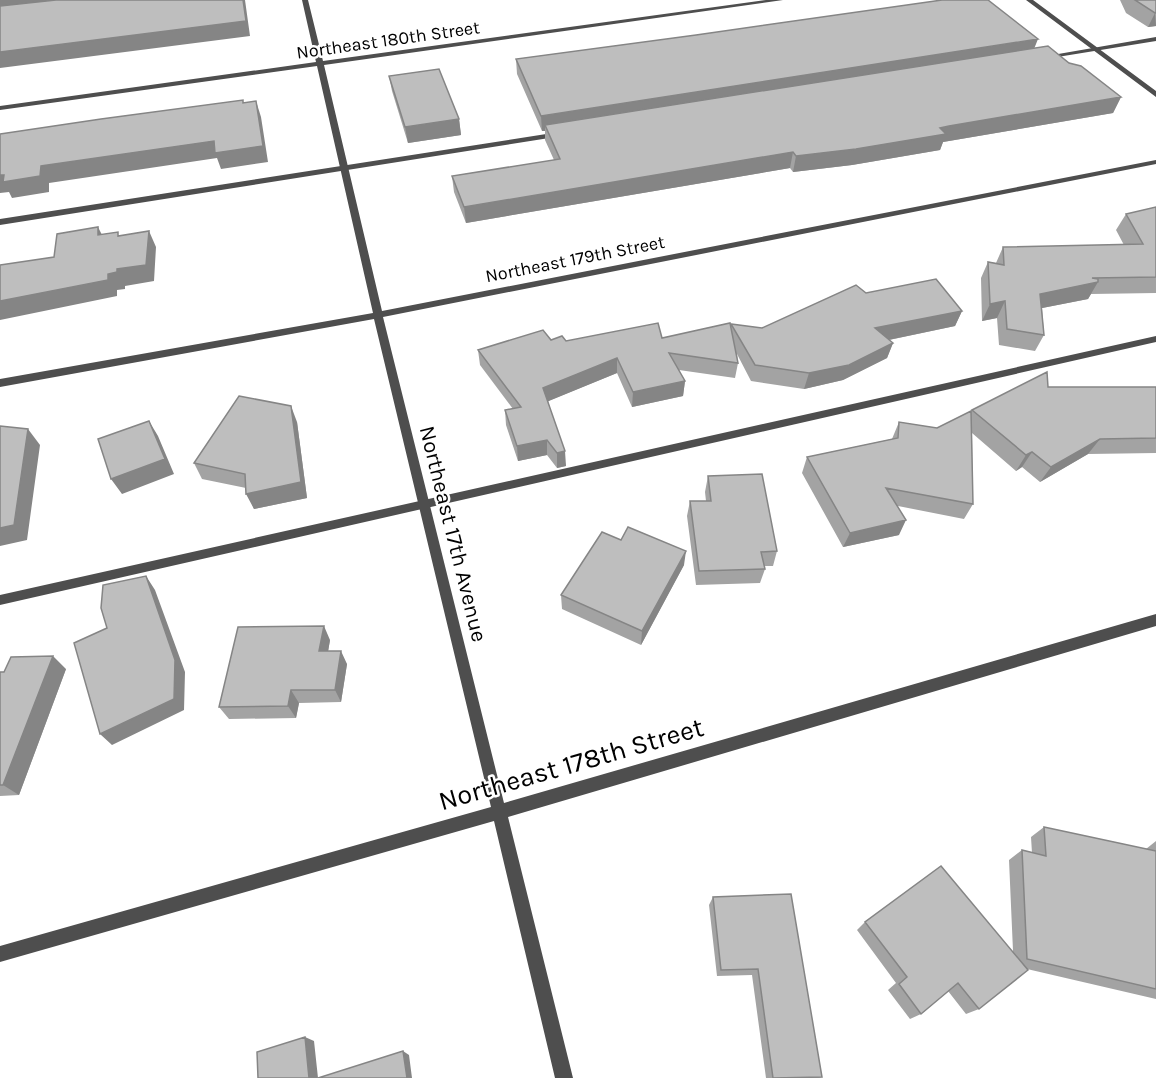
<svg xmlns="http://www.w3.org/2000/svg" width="1156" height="1078" viewBox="0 0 1156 1078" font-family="Karla,sans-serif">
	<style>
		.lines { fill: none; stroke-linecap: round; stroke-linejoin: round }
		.lane { fill: #4e4e4e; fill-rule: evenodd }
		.street { fill: #4e4e4e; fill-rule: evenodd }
		.wall { fill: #a3a3a3 }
		.shaded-wall { fill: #858585 }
		.building { fill: #bebebe; stroke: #858585; stroke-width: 1.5 }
		.labels { text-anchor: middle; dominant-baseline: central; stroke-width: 5; stroke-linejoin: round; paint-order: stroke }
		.far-street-label { font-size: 18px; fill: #000; stroke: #fff }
		.street-label { font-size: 22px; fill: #000; stroke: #fff }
		.near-street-label { font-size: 27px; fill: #000; stroke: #fff }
	</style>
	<rect width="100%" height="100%" fill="#fff"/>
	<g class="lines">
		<path class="lane" d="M1156,37V41L1045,59L1041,57Z
			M559,132L563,134L562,136L0,225V219Z
			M1156,336V342L0,605V595Z"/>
		<path class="street" d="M302,0H308L323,61L766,0H783L324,65L382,311L1156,160V164L383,317L504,803L1156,614V626L508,817L573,1078H555L494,821L0,962V946L491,807L374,319L0,387V379L373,313L317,66L0,110V106L316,62Z
			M1026,0H1033L1156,91V97Z"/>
	</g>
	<path class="wall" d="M1120,0H1156V26L1148,27L1126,13Z
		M1035,48L1069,63L1121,97L1113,113L943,142L940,150L852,165L793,172L790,168L466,223L454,192L452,176L554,160L545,140V131H542L517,74L516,59Z
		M389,76L459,119L461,135L408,143L392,91Z
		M1156,207V293L1091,294L1088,299L1042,308L1044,335L1035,351L999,345L997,318L982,321L981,278L988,262L996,263L1003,247L1124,245L1116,230L1126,214Z
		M866,293L962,311L955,326L889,340L893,343L887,358L843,380L804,389L751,381L737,354L738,363L735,378L679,370L685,381L683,396L632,407L617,373L548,401L566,466L557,468L547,455L518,461L506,425L505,410L513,409L480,365L478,350L551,340L566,341L662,338L731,326V324L762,328Z
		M1048,387H1156V453L1088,454L1040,482L1022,467L1016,471L972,433L973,504L964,519L898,506L899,535L843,547L802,473L807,457L892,439L899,422L937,428L971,411Z
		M297,422L307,498L254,509L246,488L202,479L194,463Z
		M708,476L777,551L773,566H764L765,569L760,583L696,585L687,516L690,501H706L705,492Z
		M621,540L684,565L641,645L562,609L561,595Z
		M330,640L328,651L347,664L341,702L299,703L296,718L229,719L219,707Z
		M66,669L19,795L0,796V672Z
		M1044,827L1146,849L1156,841V999L1027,969L979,1009L966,1014L948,991L921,1014L910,1019L888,990L896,983L857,930L865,922L1013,951L1009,860L1022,850L1032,853L1031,837Z
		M791,894L822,1077L819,1078H766L752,975L717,976L709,905L713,897Z"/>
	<path class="shaded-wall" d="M0,0H119L0,14Z
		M243,0H245L250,36L0,68V52Z
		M1155,13L1156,26L1148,27Z
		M1038,39L1032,54L545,125V131H542L541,116Z
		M1121,97L1113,113L943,142L940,150L852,165L793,172L796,156L940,128L949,126Z
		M256,101L261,117L268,162L221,169L217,158L49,183V192L12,198L9,192L0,193V175L41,166Z
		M459,119L461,135L408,143L405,127Z
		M793,152L790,168L466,223L464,207Z
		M98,227L106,243L98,235Z
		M149,231L156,247L154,281L125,286V289L117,290V296L0,320V301L108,274L117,269Z
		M1098,282L1088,299L1032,310L1040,294Z
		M1005,301L997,318L982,321L990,304Z
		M962,311L955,326L869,344L875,328Z
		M893,343L887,358L843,380L804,389L809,373Z
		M617,358V373L544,403L543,388Z
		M685,381L683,396L632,407L633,392Z
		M291,406L297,422L307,498L254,509L246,494Z
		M149,421L158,436L174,474L122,494L111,479Z
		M28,429L40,445L27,540L0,546V528Z
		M1100,439L1088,454L1040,482L1051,467Z
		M547,440V455L518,461L517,446Z
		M565,451L566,466L557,468V453Z
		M1032,452L1022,467L1016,471L1026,455Z
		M906,520L899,535L843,547L850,533Z
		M686,551L684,565L641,645L642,631Z
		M146,576L155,590L185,672L184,710L112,745L100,734Z
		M324,626L330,640L326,664L319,651Z
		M341,651L347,664L341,702L335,690Z
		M53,656L66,669L19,795L3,785Z
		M291,690L299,703L296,718L288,706Z
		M305,1037L314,1041L318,1078H309Z
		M403,1051L409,1055L412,1078H407Z"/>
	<path class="building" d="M56,0H243L246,21L0,52V6Z
		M942,0H988L1038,39L541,116L516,59L696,35Z
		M1135,0H1156V13H1155Z
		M1048,46L1069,63L1081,66L1121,97L949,126L940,128L946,134L856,149L796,156L793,152L464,207L452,176L560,159L545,125Z
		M439,69L459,119L405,127L389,76Z
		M243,100V103L256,101L263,146L215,153L214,141L41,166L40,176L3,182L4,175H0V134L101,119Z
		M1156,207V277L1092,278L1098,279V282L1040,294L1044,335L1007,329L1005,301L990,304L988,262L1004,265L1003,247L1143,244L1126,214Z
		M98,227V235L118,232V236L149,231L146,265L117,269V272L108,274V280L0,301V265L54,257L57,234Z
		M936,279L962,311L875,328L893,343L849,365L809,373L755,365L731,324L762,328L856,285L866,293Z
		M658,323L662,338L730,323L738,363L669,353L685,381L633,392L617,358L543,388L565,451L557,453L547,440L517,446L505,410L521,407L478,350L543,330L551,340L562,336L566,341Z
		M1047,372L1048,387H1156V438L1100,439L1051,467L1032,452L1026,455L972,410Z
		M239,396L291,406L301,482L246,494L245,474L194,463Z
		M971,411L973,504L886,488L906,520L850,533L807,457L898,438L899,422L937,428Z
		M149,421L165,459L111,479L98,439Z
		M0,426L28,429L14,525L0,528Z
		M762,474L777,551L761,552L765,569L699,571L690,501H711L708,476Z
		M628,527L686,551L642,631L561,595L602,532L621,540Z
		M146,576L175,660L174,699L100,734L74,643L107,628L101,608L103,585Z
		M324,626L319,651H341L335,690H291L288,706L219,707L238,627Z
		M53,656L3,785H0V672H4L11,657Z
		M1044,827L1156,851V989L1027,959L1022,850L1046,856Z
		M941,866L1028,970L979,1009L958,983L921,1014L899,984L907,977L865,922Z
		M791,894L822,1077L773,1078L758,969L721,970L713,897Z
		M305,1037L309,1078H258L257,1052Z
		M403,1051L407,1078H318Z"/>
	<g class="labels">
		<g class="far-street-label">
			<text transform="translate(388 40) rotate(-8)">Northeast 180th Street</text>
			<text transform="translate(575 259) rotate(-11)">Northeast 179th Street</text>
		</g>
		<g class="street-label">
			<text transform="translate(453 534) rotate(76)">Northeast 17th Avenue</text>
		</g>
		<g class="near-street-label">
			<text transform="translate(571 764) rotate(-16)">Northeast 178th Street</text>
		</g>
	</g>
</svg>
